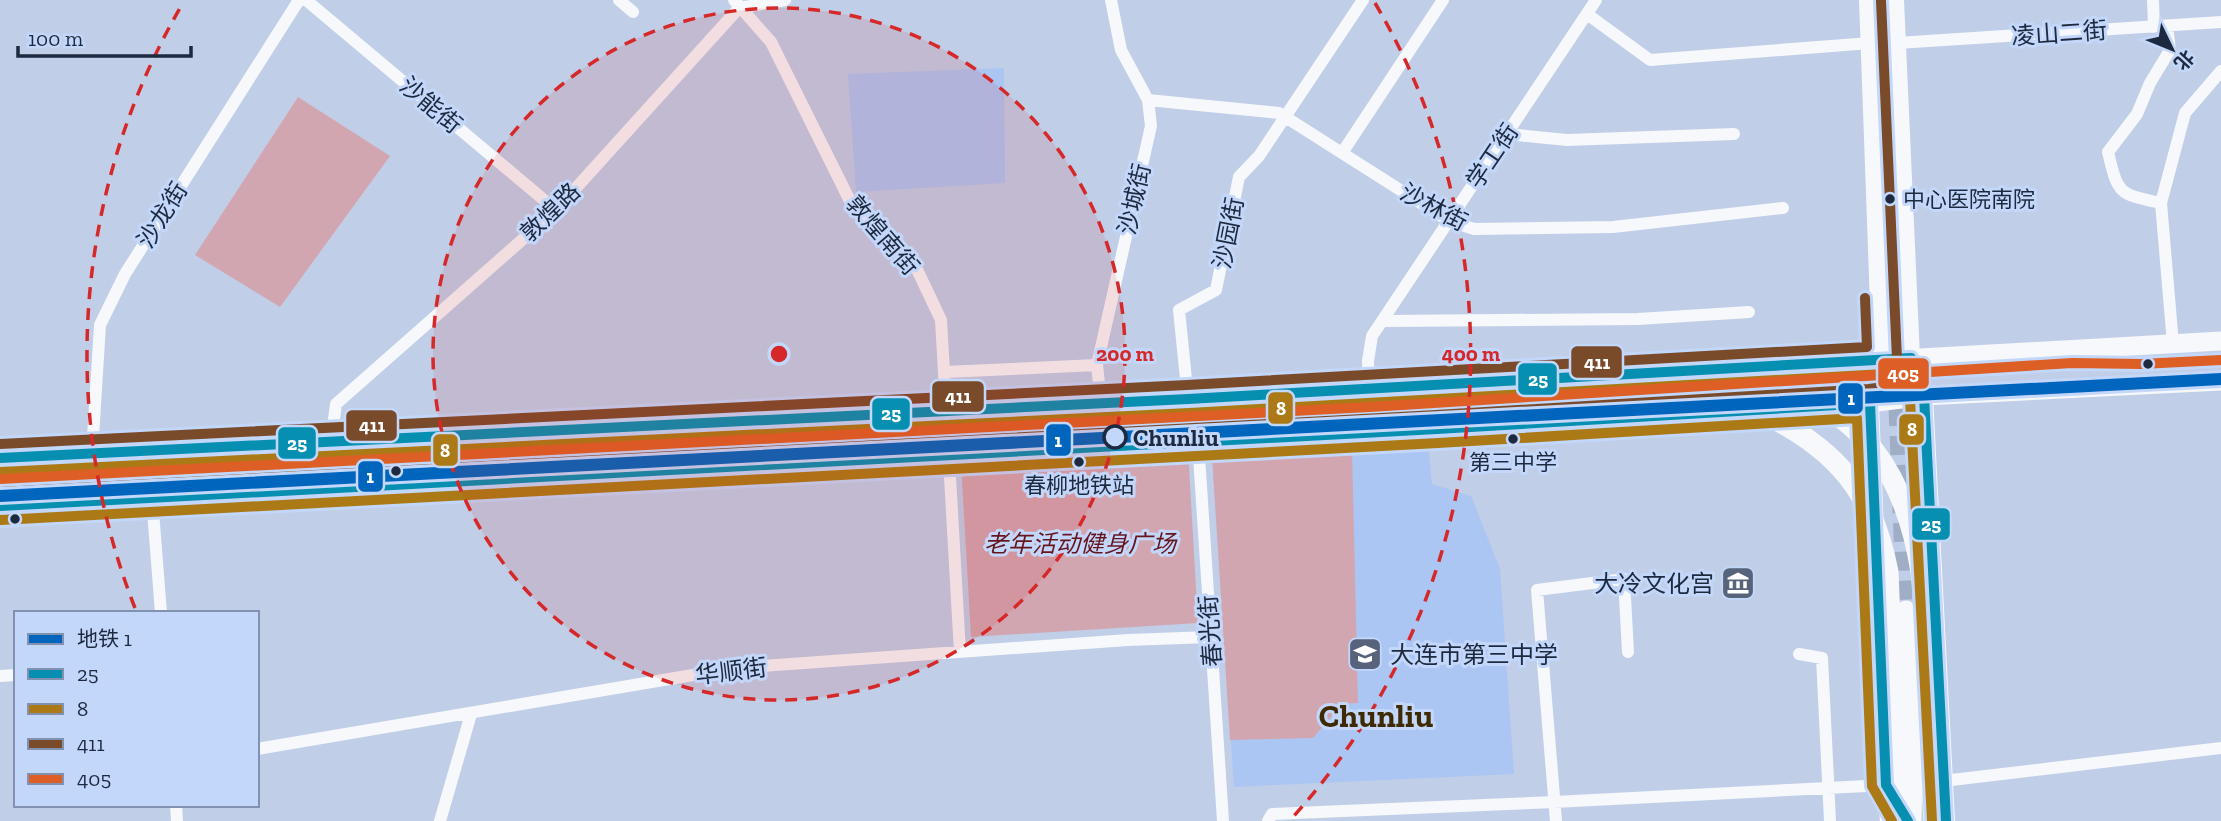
<svg xmlns="http://www.w3.org/2000/svg" width="2221" height="821" viewBox="0 0 2221 821" font-family="'Zilla Slab','Noto Sans SC',serif">
	<style>
		.built { fill: #acc6f4 }
		.green { fill: #d2a6b1 }
		.lines { fill: none; stroke-linecap: round; stroke-linejoin: round }
		.primary-tunnel { stroke: #9fadc5; stroke-width: 19; stroke-dasharray: 19 10; stroke-linecap: butt }
		.minor { stroke: #f6f8fb; stroke-width: 12 }
		.secondary { stroke: #f6f8fb; stroke-width: 18 }
		.primary { stroke: #f6f8fb; stroke-width: 19 }
		.trunk { stroke: #f6f8fb; stroke-width: 21 }
		.bus-1-casing { stroke: #c3d7fa; stroke-width: 16 }
		.bus-2-casing { stroke: #c3d7fa; stroke-width: 16 }
		.bus-3-casing { stroke: #c3d7fa; stroke-width: 16 }
		.bus-4-casing { stroke: #c3d7fa; stroke-width: 16 }
		.bus-1 { stroke: #068fb1; stroke-width: 10 }
		.bus-2 { stroke: #ab7a16; stroke-width: 10 }
		.bus-3 { stroke: #7a4b2a; stroke-width: 10 }
		.bus-4 { stroke: #dd5f25; stroke-width: 10 }
		.metro-1-casing { stroke: #c3d7fa; stroke-width: 18 }
		.metro-1 { stroke: #0065bd; stroke-width: 12 }
		.ring { fill: none; stroke: #d62828; stroke-width: 3.5; stroke-dasharray: 12 9 }
		.bus-dot { fill: #1d293f; stroke: #c3d7fa; stroke-width: 2.5 }
		.stop-dot { fill: #c3d7fa; stroke: #1d293f; stroke-width: 3.5 }
		.labels { text-anchor: middle; dominant-baseline: central; stroke-width: 6; stroke-linejoin: round; paint-order: stroke }
		.bus-label { font-size: 22px; fill: #1d293f; stroke: #c3d7fa }
		.street-label { font-size: 24px; fill: #1d293f; stroke: #c3d7fa }
		.stop-label { font-size: 24px; font-weight: bold; fill: #1d293f; stroke: #c3d7fa; text-anchor: start }
		.park-label { font-size: 24px; font-style: italic; fill: #67141c; stroke: #c3d7fa }
		.poi-label { font-size: 24px; fill: #1d293f; stroke: #c3d7fa; text-anchor: end }
		.district-label { font-size: 32px; font-weight: bold; fill: #3e2b03; stroke: #c3d7fa }
		.centre { fill: #d62828; stroke: #c3d7fa; stroke-width: 3.5 }
		.ring-label { font-size: 21px; text-anchor: middle; font-weight: bold; fill: #d62828; stroke: #c3d7fa; stroke-width: 6; stroke-linejoin: round; paint-order: stroke }
		.line-badge { stroke: #c3d7fa; stroke-width: 2.5 }
		.badge-label { font-size: 19px; text-anchor: middle; font-weight: bold; fill: #fff }
	</style>
	<rect width="100%" height="100%" fill="#c0cee7"/>
	<path class="built" d="M1004,68L1005,183L856,192L848,74Z
		M1428,443L1432,484L1471,496L1500,569L1514,774L1234,787L1212,456Z"/>
	<path class="green" d="M298,97L390,156L280,307L195,255Z
		M1352,448L1358,703L1342,704L1313,738L1230,740L1212,456Z
		M1188,449L1198,623L971,637L961,463Z"/>
	<g class="lines">
		<path class="primary-tunnel" d="M1890,204L1906,610"/>
		<path class="minor" d="M306,0L556,210
			M619,0L633,12
			M734,0L771,42L849,199L913,261L941,320L960,652
			M2153,0L2154,27
			M1587,14L1650,60L1870,43
			M1897,43L2221,22
			M1148,100L1279,113L1449,221L1474,229L1613,227L1783,208
			M1507,134L1567,140L1734,134
			M1342,153L1443,0
			M2161,203C2119,194 2118,195 2108,152L2137,114L2150,83L2170,50L2167,26
			M1382,321L1638,319L1749,312
			M2173,344L2161,203L2185,113L2221,71
			M945,372L1097,365
			M1188,399L1179,310L1216,290L1239,177L1259,156L1363,0
			M1101,403L1097,365L1151,126L1148,100L1121,50L1111,0
			M1370,404L1368,361L1372,336L1596,0
			M331,441L336,404L556,210L739,8L785,0
			M1198,441L1223,821
			M92,453L100,325L125,274L299,0
			M152,498L161,613
			M1799,654L1822,658L1830,821
			M0,676L16,675
			M257,749L734,668L1128,640L1210,637
			M1943,781L2221,748
			M176,805L177,821
			M440,821L471,714
			M1268,821L1272,814L1554,802L1886,785
			M1556,821L1537,590L1624,579L1628,652"/>
		<path class="secondary" d="M1868,0L1881,360L1870,403L1884,762L1889,821
			M1895,0L1911,358L1924,396L1946,821"/>
		<path class="primary" d="M1883,0L1890,204
			M1548,379L2221,341
			M1754,410L1870,403L1924,396L2221,381
			M0,458L644,425
			M0,506C317,490 634,471 951,453C1208,440 1464,428 1721,412
			M1906,610L1913,760L1912,821"/>
		<path class="trunk" d="M0,469L1688,382C1712,382 1738,378 1762,383C1862,405 1906,476 1921,572C1925,601 1924,632 1925,662C1928,715 1931,768 1934,821
			M0,492L1694,403C1713,404 1735,402 1753,409C1765,413 1776,420 1787,426C1847,461 1875,503 1888,572L1896,761L1900,821"/>
		<g class="bus-1-casing">
			<path id="bus-1" d="M0,458L1188,399L1911,358L1924,396L1946,821
				M0,506L1437,429L1870,403L1886,785L1908,821"/>
		</g>
		<g class="bus-2-casing">
			<path id="bus-2" d="M1,472L1189,413L1901,373L1910,399L1932,821
				M1,520L1438,443L1857,418L1872,786L1892,821"/>
		</g>
		<g class="bus-3-casing">
			<path id="bus-3" d="M0,444L1187,385L1867,347L1865,298
				M0,492L1436,415L1869,389L1905,384L1897,359L1881,1"/>
		</g>
		<g class="bus-4-casing">
			<path id="bus-4" d="M0,479L1370,407L2072,363L2141,364L2221,360"/>
		</g>
		<use href="#bus-1" class="bus-1"/>
		<use href="#bus-2" class="bus-2"/>
		<use href="#bus-3" class="bus-3"/>
		<use href="#bus-4" class="bus-4"/>
		<g class="metro-1-casing">
			<path id="metro-1" d="M0,496L2221,379"/>
		</g>
		<use href="#metro-1" class="metro-1"/>
	</g>
	<circle cx="779" cy="354" r="346" fill="#d62828" fill-opacity=".12"/>
	<g class="ring">
		<circle cx="779" cy="354" r="346"/>
		<path d="M135 608A692 692 0 0 1 183 3M1375 3A692 692 0 0 1 1293 817"/>
	</g>
	<defs>
		<g id="museum-square" transform="scale(1.75)"><rect x="-9" y="-9" width="18" height="18" rx="4" fill="#56637a" stroke="#c3d7fa"/><path d="M0-6L6-3V-2H-6V-3ZM-5-1h2V3h-2ZM-1-1h2V3h-2ZM3-1h2V3H3ZM-6 4H6V6H-6Z" fill="#fff"/></g>
		<g id="school-square" transform="scale(1.75)"><rect x="-9" y="-9" width="18" height="18" rx="4" fill="#56637a" stroke="#c3d7fa"/><path d="M0-5L7-2L0 1L-7-2ZM-4 1L0 2.5L4 1V4Q0 6-4 4Z" fill="#fff"/></g>
	</defs>
	<g fill-rule="evenodd">
		<use href="#museum-square" x="1738" y="583"/>
		<use href="#school-square" x="1365" y="654"/>
	</g>
	<g class="bus-dot">
		<circle cx="1890" cy="199" r="6"/>
		<circle cx="2148" cy="364" r="6"/>
		<circle cx="1513" cy="439" r="6"/>
		<circle cx="1079" cy="462" r="6"/>
		<circle cx="396" cy="471" r="6"/>
		<circle cx="15" cy="519" r="6"/>
	</g>
	<circle class="stop-dot" cx="1115" cy="437" r="11"/>
	<g class="labels">
		<g class="bus-label">
			<text x="1903" y="199" text-anchor="start">中心医院南院</text>
			<text x="1513" y="462">第三中学</text>
			<text x="1079" y="485">春柳地铁站</text>
		</g>
		<g class="street-label">
			<text transform="translate(2059 33) rotate(-4)">凌山二街</text>
			<text transform="translate(431 105) rotate(40)">沙能街</text>
			<text transform="translate(1492 156) rotate(-56)">学工街</text>
			<text transform="translate(1134 199) rotate(-77)">沙城街</text>
			<text transform="translate(1434 207) rotate(28)">沙林街</text>
			<text transform="translate(550 212) rotate(-44)">敦煌路</text>
			<text transform="translate(162 215) rotate(-58)">沙龙街</text>
			<text transform="translate(1228 233) rotate(-79)">沙园街</text>
			<text transform="translate(883 235) rotate(49)">敦煌南街</text>
			<text transform="translate(1210 631) rotate(-94)">春光街</text>
			<text transform="translate(731 671) rotate(-7)">华顺街</text>
		</g>
		<g class="stop-label">
			<text x="1133" y="437">Chunliu</text>
		</g>
		<g class="park-label">
			<text x="1080" y="543">老年活动健身广场</text>
		</g>
		<g class="poi-label">
			<text x="1714" y="583">大冷文化宫</text>
			<text x="1390" y="654" text-anchor="start">大连市第三中学</text>
		</g>
		<g class="district-label">
			<text x="1376" y="716">Chunliu</text>
		</g>
	</g>
	<circle cx="779" cy="354" r="10" class="centre"/>
	<g class="ring-label">
		<text x="1125" y="361">200 m</text>
		<text x="1471" y="361">400 m</text>
	</g>
	<g class="line-badge">
		<rect x="1570" y="345" width="53" height="34" rx="7" fill="#7a4b2a"/>
		<rect x="1877" y="357" width="53" height="33" rx="7" fill="#dd5f25"/>
		<rect x="1517" y="362" width="41" height="34" rx="7" fill="#068fb1"/>
		<rect x="931" y="380" width="54" height="33" rx="7" fill="#7a4b2a"/>
		<rect x="1837" y="382" width="27" height="33" rx="7" fill="#0065bd"/>
		<rect x="1267" y="391" width="27" height="34" rx="7" fill="#ab7a16"/>
		<rect x="871" y="397" width="40" height="34" rx="7" fill="#068fb1"/>
		<rect x="345" y="409" width="53" height="33" rx="7" fill="#7a4b2a"/>
		<rect x="1898" y="413" width="27" height="33" rx="7" fill="#ab7a16"/>
		<rect x="1045" y="423" width="27" height="34" rx="7" fill="#0065bd"/>
		<rect x="277" y="426" width="40" height="34" rx="7" fill="#068fb1"/>
		<rect x="432" y="433" width="27" height="34" rx="7" fill="#ab7a16"/>
		<rect x="357" y="460" width="27" height="33" rx="7" fill="#0065bd"/>
		<rect x="1911" y="507" width="40" height="34" rx="7" fill="#068fb1"/>
	</g>
	<g class="badge-label">
		<text x="1597" y="369">411</text>
		<text x="1903" y="380">405</text>
		<text x="1538" y="386">25</text>
		<text x="958" y="403">411</text>
		<text x="1851" y="405">1</text>
		<text x="1281" y="415">8</text>
		<text x="891" y="420">25</text>
		<text x="372" y="432">411</text>
		<text x="1912" y="436">8</text>
		<text x="1058" y="447">1</text>
		<text x="297" y="450">25</text>
		<text x="445" y="457">8</text>
		<text x="370" y="483">1</text>
		<text x="1931" y="531">25</text>
	</g>
	<rect x="14" y="611" width="245" height="196" fill="#c3d7fa" stroke="#8191af" stroke-width="2"/>
	<rect x="28" y="634" width="35" height="10" fill="#0065bd" stroke="#8191af" stroke-width="2"/>
	<text x="77" y="646" font-size="21" fill="#1d293f">地铁 1</text>
	<rect x="28" y="669" width="35" height="10" fill="#068fb1" stroke="#8191af" stroke-width="2"/>
	<text x="77" y="681" font-size="21" fill="#1d293f">25</text>
	<rect x="28" y="704" width="35" height="10" fill="#ab7a16" stroke="#8191af" stroke-width="2"/>
	<text x="77" y="716" font-size="21" fill="#1d293f">8</text>
	<rect x="28" y="739" width="35" height="10" fill="#7a4b2a" stroke="#8191af" stroke-width="2"/>
	<text x="77" y="751" font-size="21" fill="#1d293f">411</text>
	<rect x="28" y="774" width="35" height="10" fill="#dd5f25" stroke="#8191af" stroke-width="2"/>
	<text x="77" y="786" font-size="21" fill="#1d293f">405</text>
	<g transform="translate(2172 49) rotate(133)" stroke="#c3d7fa" stroke-width="5" paint-order="stroke">
	<path d="M0-5L12 26L0 18L-12 26Z" fill="#1d293f"/>
	<text y="-10" font-size="19" font-weight="bold" text-anchor="middle" fill="#1d293f">北</text>
	</g>
	<path d="M18 46v10h173v-10" fill="none" stroke="#1d293f" stroke-width="3.5"/>
	<text x="28" y="46" font-size="21" fill="#1d293f" stroke="#c3d7fa" stroke-width="5" paint-order="stroke">100 m</text>
</svg>
